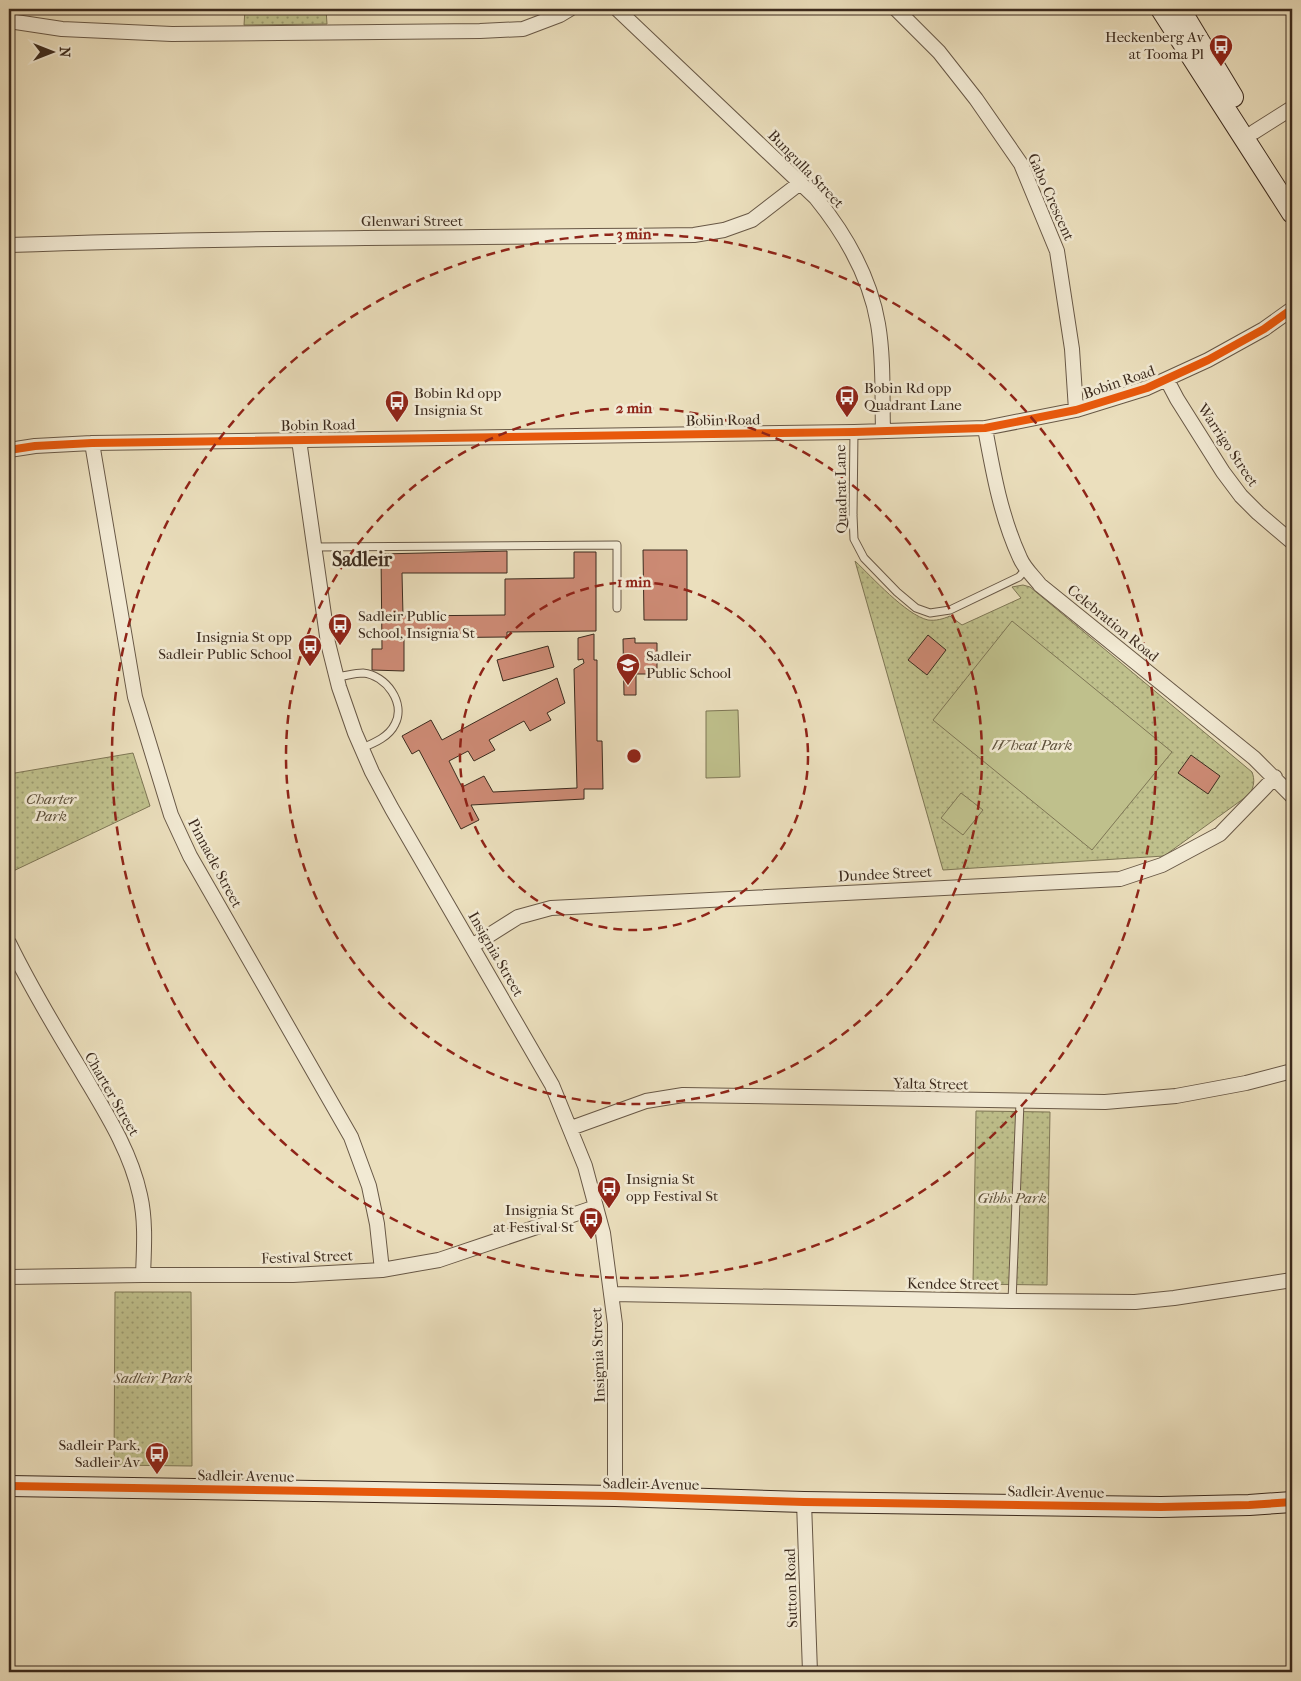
<svg xmlns="http://www.w3.org/2000/svg" width="1301" height="1681" viewBox="0 0 1301 1681" font-family="'IM FELL French Canon',serif">
	<style>
		.park { fill: url(#park-dots); stroke: #7e7655 }
		.pitch { fill: #bfc08c; stroke: #7e7655 }
		.building { fill: #cc8a74; stroke: #3c2b1e }
		.lines { fill: none; stroke-linecap: round; stroke-linejoin: round }
		.lane-casing { stroke: #685846; stroke-width: 9 }
		.street-casing { stroke: #685846; stroke-width: 16 }
		.secondary-casing { stroke: #3c2b1e; stroke-width: 22 }
		.lane { stroke: #f2ead4; stroke-width: 7 }
		.street { stroke: #f2ead4; stroke-width: 14 }
		.secondary { stroke: #f2ead4; stroke-width: 20 }
		.cycleway-casing { stroke: #f2ead4; stroke-width: 11 }
		.cycleway { stroke: #e8590c; stroke-width: 8 }
		.ring { fill: none; stroke: #8f2418; stroke-width: 2.5; stroke-dasharray: 9 6 }
		.labels { text-anchor: middle; dominant-baseline: central; stroke-width: 5; stroke-linejoin: round; paint-order: stroke }
		.poi-label { font-size: 15px; fill: #3c2b1e; stroke: #f2ead4; text-anchor: start }
		.street-label { font-size: 15px; fill: #3c2b1e; stroke: #f2ead4 }
		.park-label { font-size: 15px; font-style: italic; fill: #5d503a; stroke: #f2ead4 }
		.district-label { font-size: 20px; font-weight: bold; fill: #3c2b1e; stroke: #f2ead4 }
		.centre { fill: #8f2418; stroke: #f2ead4; stroke-width: 2.5 }
		.ring-label { font-size: 15px; text-anchor: middle; font-weight: bold; fill: #8f2418; stroke: #f2ead4; stroke-width: 5; stroke-linejoin: round; paint-order: stroke }
	</style>
	<defs>
		<pattern id="park-dots" width="8" height="8" patternUnits="userSpaceOnUse" patternTransform="scale(1.25)"><rect width="8" height="8" fill="#bfc08c"/><path d="M2 2h.1M6 6h.1" fill="none" stroke="#9c9c72" stroke-width="1.8" stroke-linecap="round"/></pattern>
	</defs>
	<rect width="100%" height="100%" fill="#ebdfbd"/>
	<filter id="stains"><feTurbulence type="fractalNoise" baseFrequency=".004" numOctaves="4"/><feColorMatrix values="0 0 0 0 .2 0 0 0 0 .09 0 0 0 0 .02 0 0 0 .5 -.17"/></filter>
	<radialGradient id="worn" r=".72"><stop offset=".6" stop-color="#630" stop-opacity="0"/><stop offset="1" stop-color="#630" stop-opacity=".3"/></radialGradient>
	<path class="park" d="M245,9H326L327,24L244,25Z
		M855,561C872,577 906,615 928,620C936,621 943,619 950,616L962,625L1021,598L1012,587L1023,585L1030,587L1252,772C1255,780 1254,786 1250,794L1164,856L943,870Z
		M133,753L150,806L9,873V774Z
		M976,1111L1050,1112L1047,1285L973,1284Z
		M115,1292H191L192,1466L114,1465Z"/>
	<path class="pitch" d="M1012,621L1172,752L1092,850L933,720Z
		M738,710L740,777L706,778V711Z
		M961,793L983,810L963,835L941,818Z"/>
	<path class="building" d="M643,550H687V620H644Z
		M507,551V573H402L403,616L505,615V579L574,578V552H596V631L507,632V637L404,638V671L372,670V649H382L381,554Z
		M594,634V660H597V741H602L603,789H584V799L471,805L479,820L461,829L419,750L412,754L402,736L431,720L442,740L557,678L565,703L547,713L551,720L530,731L524,721L489,740L495,750L474,761L468,751L449,761L462,787L484,776L493,792L577,788L574,669L584,663L583,659L578,660V638Z
		M928,635L946,650L927,675L908,660Z
		M635,638V643H657V674H636V695H624L623,639Z
		M548,646L554,667L503,681L497,660Z
		M1191,755L1220,776L1208,794L1178,773Z"/>
	<g class="lines">
		<g class="lane-casing">
			<path id="lane" d="M854,432L853,515L854,539L864,558L897,592L916,608L930,613L950,610L1019,577L1027,568
				M315,547L617,545V608
				M337,677C345,676 355,673 363,673C386,675 406,703 395,724C389,737 374,743 362,748
				M1012,1301L1020,1102"/>
		</g>
		<g class="street-casing">
			<path id="street" d="M617,9L816,198C846,235 870,277 878,324C884,359 882,396 883,431
				M896,9L939,52L976,99L1021,164L1057,251L1072,349L1076,410
				M9,21L62,29L172,34L480,31L523,29L560,15L570,9
				M1254,132L1292,108
				M9,245C237,237 466,238 694,235L724,230L752,220L800,183
				M1167,380L1177,399L1223,472L1241,496L1258,513L1292,542
				M985,428C993,472 1001,517 1020,558C1024,568 1034,577 1040,585L1254,758L1292,796
				M299,440L328,643L339,687L355,733L372,772L392,809L552,1085L585,1166L603,1233L615,1324V1496
				M92,443L135,697L171,815L190,856L351,1137L369,1186L377,1224L382,1270
				M9,450L35,446L92,443L854,432L985,428L1076,410L1147,388L1208,360L1264,329L1292,309
				M9,943C30,986 55,1028 80,1069C104,1110 130,1149 140,1195C146,1221 144,1249 143,1275
				M472,946L518,917L551,908L1120,879L1162,865L1220,834L1275,777
				M571,1128L646,1101L683,1095L1105,1102L1176,1096L1246,1083L1292,1071
				M9,1277L143,1275H293L382,1270L439,1260L596,1207
				M612,1294L1012,1301L1135,1302L1174,1298L1292,1280
				M804,1502L810,1672"/>
		</g>
		<g class="secondary-casing">
			<path id="secondary" d="M1161,9L1292,213
				M1180,9L1233,97
				M9,1486L615,1496L804,1502L1161,1507L1249,1505L1292,1502"/>
		</g>
		<use href="#lane" class="lane"/>
		<use href="#street" class="street"/>
		<use href="#secondary" class="secondary"/>
		<g class="cycleway-casing">
			<path id="cycleway" d="M9,450L35,446L92,443L854,432L985,428L1076,410L1147,388L1208,360L1264,329L1292,309
				M9,1486L615,1496L804,1502L1161,1507L1249,1505L1292,1502"/>
		</g>
		<use href="#cycleway" class="cycleway"/>
	</g>
	<g class="ring">
		<circle cx="634" cy="756" r="174"/>
		<circle cx="634" cy="756" r="348"/>
		<circle cx="634" cy="756" r="522"/>
	</g>
	<defs>
		<g id="bus-pin" transform="scale(1.25)"><path d="M0 17L-7.5 6A9.5 9.5 0 1 1 7.5 6Z" fill="#8f2418" stroke="#f2ead4"/><path d="M-5-6H5V4H4V6H2V4H-2V6H-4V4H-5ZM-3.5-4V0h7V-4ZM-3.5 1.2v1.5H-2V1.2ZM2 1.2v1.5H3.5V1.2Z" fill="#fff"/></g>
		<g id="school-pin" transform="scale(1.25)"><path d="M0 17L-7.5 6A9.5 9.5 0 1 1 7.5 6Z" fill="#8f2418" stroke="#f2ead4"/><path d="M0-5L7-2L0 1L-7-2ZM-4 1L0 2.5L4 1V4Q0 6-4 4Z" fill="#fff"/></g>
	</defs>
	<g fill-rule="evenodd">
		<use href="#bus-pin" x="1221" y="46"/>
		<use href="#bus-pin" x="847" y="397"/>
		<use href="#bus-pin" x="397" y="402"/>
		<use href="#bus-pin" x="340" y="625"/>
		<use href="#bus-pin" x="310" y="646"/>
		<use href="#school-pin" x="628" y="665"/>
		<use href="#bus-pin" x="609" y="1188"/>
		<use href="#bus-pin" x="591" y="1219"/>
		<use href="#bus-pin" x="157" y="1454"/>
	</g>
	<g class="labels">
		<g class="poi-label">
			<text x="1204" y="37" text-anchor="end">Heckenberg Av<tspan x="1204" dy="17">at Tooma Pl</tspan></text>
			<text x="864" y="388">Bobin Rd opp<tspan x="864" dy="17">Quadrant Lane</tspan></text>
			<text x="414" y="393">Bobin Rd opp<tspan x="414" dy="17">Insignia St</tspan></text>
			<text x="358" y="616">Sadleir Public<tspan x="358" dy="17">School, Insignia St</tspan></text>
			<text x="292" y="637" text-anchor="end">Insignia St opp<tspan x="292" dy="17">Sadleir Public School</tspan></text>
			<text x="646" y="656">Sadleir<tspan x="646" dy="17">Public School</tspan></text>
			<text x="626" y="1179">Insignia St<tspan x="626" dy="17">opp Festival St</tspan></text>
			<text x="574" y="1210" text-anchor="end">Insignia St<tspan x="574" dy="17">at Festival St</tspan></text>
			<text x="140" y="1445" text-anchor="end">Sadleir Park,<tspan x="140" dy="17">Sadleir Av</tspan></text>
		</g>
		<g class="street-label">
			<text transform="translate(806 169) rotate(46)">Bungulla Street</text>
			<text transform="translate(1051 197) rotate(66)">Gabo Crescent</text>
			<text x="412" y="221">Glenwari Street</text>
			<text transform="translate(1119 382) rotate(-19)">Bobin Road</text>
			<text transform="translate(723 420) rotate(-1)">Bobin Road</text>
			<text transform="translate(318 425) rotate(-1)">Bobin Road</text>
			<text transform="translate(1228 445) rotate(56)">Warrigo Street</text>
			<text transform="translate(841 489) rotate(-91)">Quadrat Lane</text>
			<text transform="translate(1113 623) rotate(39)">Celebration Road</text>
			<text transform="translate(215 863) rotate(62)">Pinnacle Street</text>
			<text transform="translate(885 874) rotate(-3)">Dundee Street</text>
			<text transform="translate(496 954) rotate(60)">Insignia Street</text>
			<text transform="translate(931 1084) rotate(1)">Yalta Street</text>
			<text transform="translate(112 1094) rotate(60)">Charter Street</text>
			<text transform="translate(307 1257) rotate(-2)">Festival Street</text>
			<text transform="translate(953 1284) rotate(1)">Kendee Street</text>
			<text transform="translate(598 1355) rotate(-92)">Insignia Street</text>
			<text transform="translate(246 1476) rotate(1)">Sadleir Avenue</text>
			<text transform="translate(651 1484) rotate(1)">Sadleir Avenue</text>
			<text transform="translate(1056 1492) rotate(1)">Sadleir Avenue</text>
			<text transform="translate(791 1588) rotate(-92)">Sutton Road</text>
		</g>
		<g class="park-label">
			<text x="1032" y="745">Wheat Park</text>
			<text x="51" y="799">Charter<tspan x="51" dy="17">Park</tspan></text>
			<text x="1012" y="1198">Gibbs Park</text>
			<text x="153" y="1378">Sadleir Park</text>
		</g>
		<g class="district-label">
			<text x="362" y="559">Sadleir</text>
		</g>
	</g>
	<circle cx="634" cy="756" r="8" class="centre"/>
	<g class="ring-label">
		<text x="634" y="239">3 min</text>
		<text x="634" y="413">2 min</text>
		<text x="634" y="587">1 min</text>
	</g>
	<rect width="1301" height="1681" fill="none" stroke="#ebdfbd" stroke-width="30"/>
	<rect x="10" y="10" width="1281" height="1661" fill="none" stroke="#3c2b1e" stroke-width="2.5"/>
	<rect x="15" y="15" width="1271" height="1651" fill="none" stroke="#3c2b1e"/>
	<g transform="translate(52 52) rotate(90)" stroke="#f2ead4" stroke-width="4" paint-order="stroke">
	<path d="M0-4L9 19L0 12L-9 19Z" fill="#3c2b1e"/>
	<text y="-8" font-size="14" font-weight="bold" text-anchor="middle" fill="#3c2b1e">N</text>
	</g>
	<rect width="100%" height="100%" filter="url(#stains)"/>
	<rect width="100%" height="100%" fill="url(#worn)"/>
</svg>
